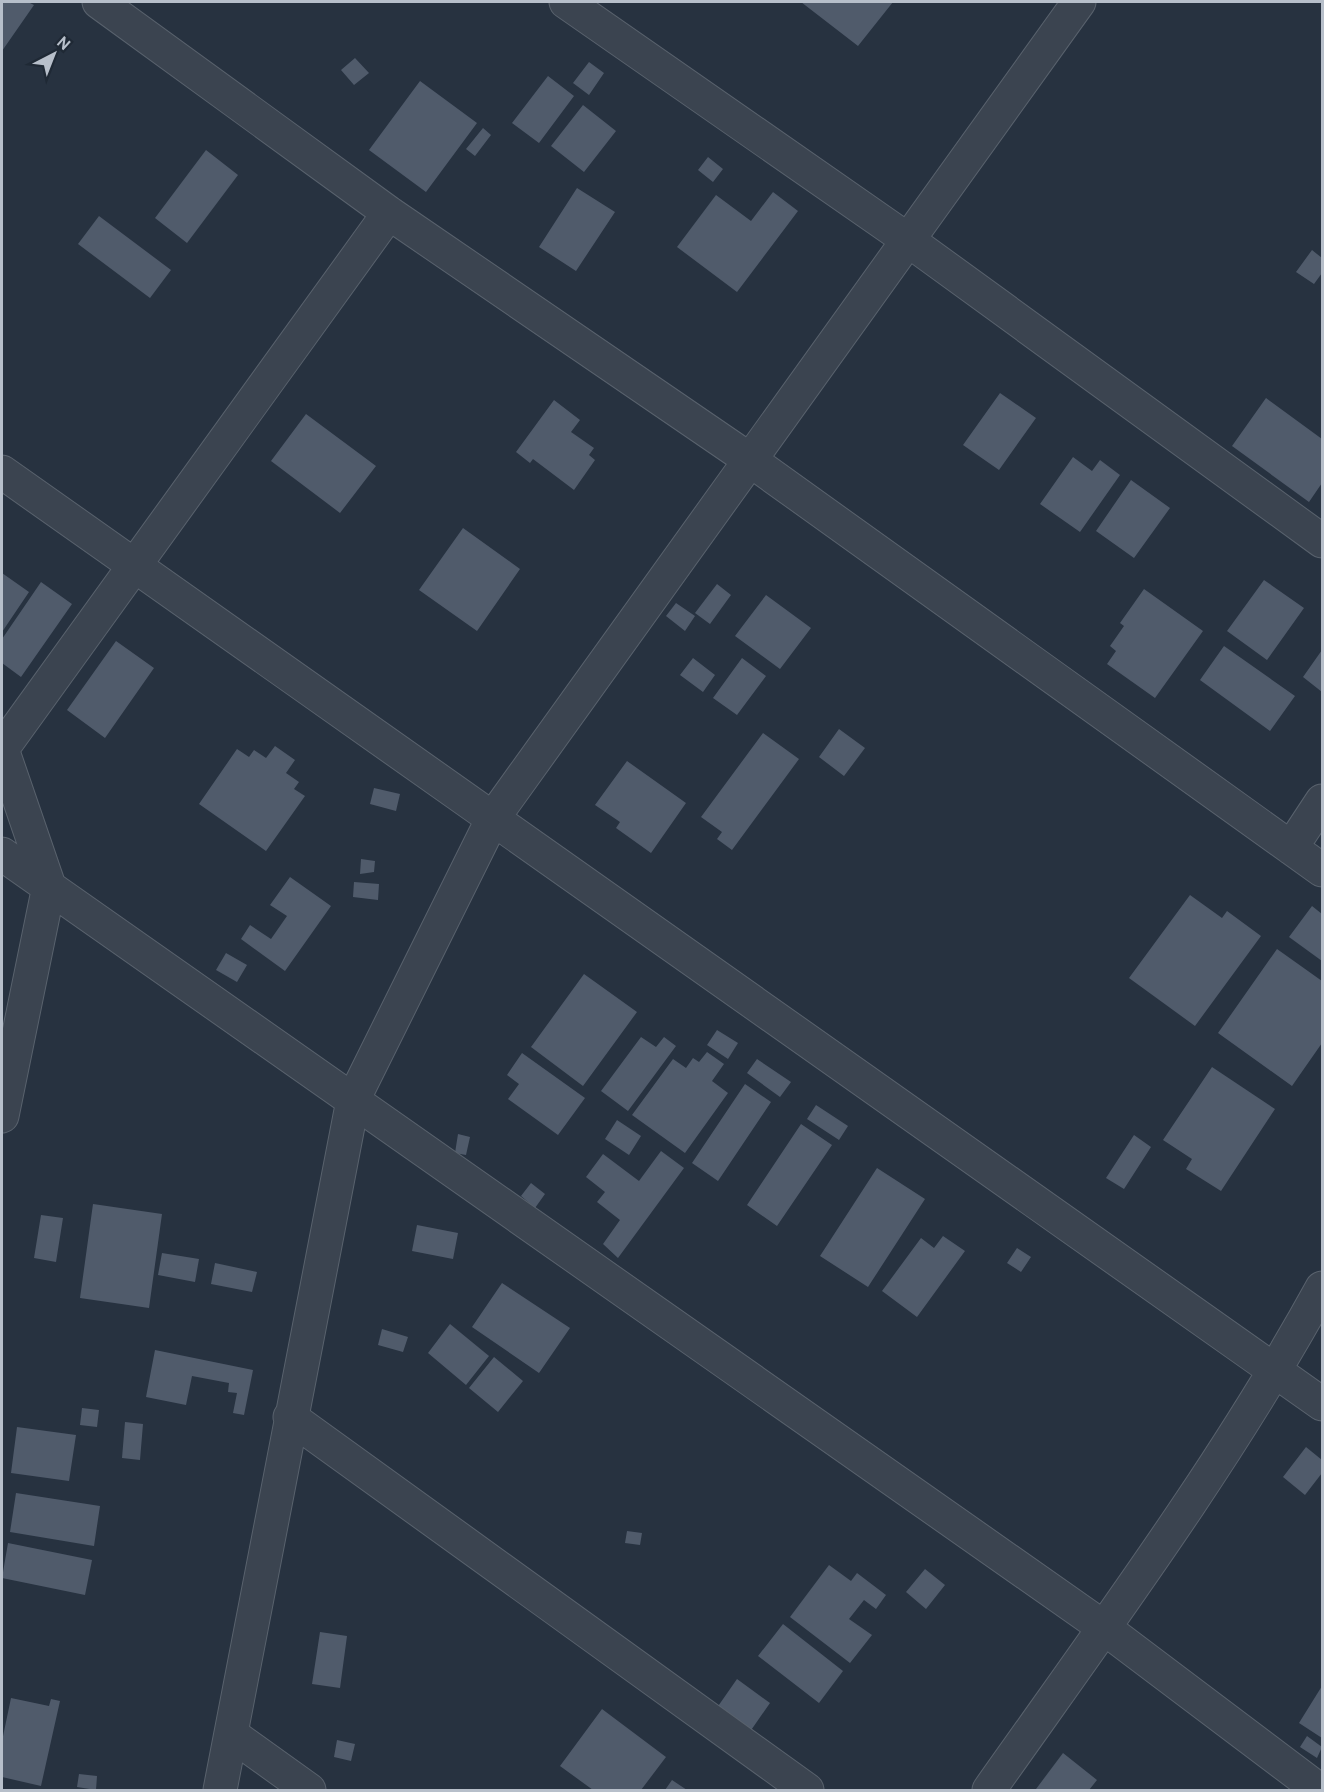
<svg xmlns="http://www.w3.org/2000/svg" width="1324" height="1792" viewBox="0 0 1324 1792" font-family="Overpass,sans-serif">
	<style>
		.building { fill: #505b6b }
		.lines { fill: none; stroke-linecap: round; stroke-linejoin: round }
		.minor-casing { stroke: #59626d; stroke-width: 35 }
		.minor { stroke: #3b4450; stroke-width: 33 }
	</style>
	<rect width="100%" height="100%" fill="#273240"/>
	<path class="building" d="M2,2H28L34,5L2,51Z
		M801,2H893L858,46Z
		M355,58L369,73L354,85L341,70Z
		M589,62L604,73L589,95L573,83Z
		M548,76L574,96L539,143L512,123Z
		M420,81L477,123L426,192L369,150Z
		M583,105L616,131L584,172L551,146Z
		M483,128L491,135L475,156L466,149Z
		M206,150L238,175L187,243L155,218Z
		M708,157L723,169L713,182L698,170Z
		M577,188L615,212L576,271L539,247Z
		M773,192L798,211L737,292L677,247L716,195L751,221Z
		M99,216L171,270L150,298L78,244Z
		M1312,250L1322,258V273L1314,284L1296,272Z
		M1000,393L1036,418L999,470L963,445Z
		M1266,398L1322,439V483L1309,502L1232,446Z
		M554,400L580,420L571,432L594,448L589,455L595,460L574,490L533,459L530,463L516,452Z
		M306,414L376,466L340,513L271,461Z
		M1073,457L1092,471L1100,460L1120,475L1080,532L1040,504Z
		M1131,480L1170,508L1134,558L1096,531Z
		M463,528L520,569L477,631L419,590Z
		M2,573L29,592L2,632Z
		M1264,580L1304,608L1267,660L1227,631Z
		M41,582L72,604L21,677L2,663V639Z
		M717,584L731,595L710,624L695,613Z
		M1144,589L1203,631L1155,698L1107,664L1116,651L1110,646L1124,626L1120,623Z
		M766,595L811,628L780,669L735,636Z
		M676,603L695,616L685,631L666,616Z
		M116,641L154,668L105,738L67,710Z
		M1224,646L1295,696L1270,731L1200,680Z
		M1322,650V692L1303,677Z
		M693,658L715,675L703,692L680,675Z
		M742,658L766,676L737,715L713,698Z
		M839,729L865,748L844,776L819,757Z
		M763,733L799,759L732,850L717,839L722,832L701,817Z
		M275,746L295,760L286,773L299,782L294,789L305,796L266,851L199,804L237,749L249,757L254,750L266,758Z
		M627,761L686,803L651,853L616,828L620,822L595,805Z
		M374,788L400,794L396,811L370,804Z
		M361,859L375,861L374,872L360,874Z
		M290,877L331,906L285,971L241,939L250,925L271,939L287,916L270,905Z
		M354,882L379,884L378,900L353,897Z
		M1190,895L1222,918L1227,911L1261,936L1195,1026L1129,978Z
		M1312,906L1322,914V961L1289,937Z
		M1277,949L1322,981V1043L1292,1086L1218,1033Z
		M226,953L247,965L237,982L216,970Z
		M584,974L637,1012L583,1086L531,1047Z
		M717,1030L738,1043L728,1059L707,1045Z
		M641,1037L656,1047L664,1037L676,1046L628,1111L601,1091Z
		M707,1052L724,1064L712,1081L728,1093L685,1153L632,1115L673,1059L686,1068L693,1058L699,1062Z
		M522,1053L585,1098L558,1135L508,1099L519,1084L507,1075Z
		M757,1059L791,1082L780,1097L747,1073Z
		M1212,1067L1275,1109L1221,1191L1186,1169L1192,1159L1163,1140Z
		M745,1084L771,1102L718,1181L692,1163Z
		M816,1105L848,1126L839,1140L807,1119Z
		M617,1120L641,1136L629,1155L605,1139Z
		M801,1124L832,1145L777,1226L747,1205Z
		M458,1134L470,1137L466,1155L455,1153Z
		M1134,1135L1151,1147L1124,1189L1106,1178Z
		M661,1151L684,1168L618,1258L603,1244L620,1220L597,1202L605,1192L586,1177L603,1154L639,1181Z
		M877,1168L925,1199L868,1287L820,1256Z
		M531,1183L545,1194L535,1208L521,1196Z
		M93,1204L162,1214L149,1308L80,1298Z
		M41,1215L63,1218L56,1262L34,1258Z
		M417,1225L458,1233L453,1259L412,1251Z
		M943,1236L965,1251L917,1317L882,1291L921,1238L934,1248Z
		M1017,1248L1031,1257L1021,1272L1007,1263Z
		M162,1253L199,1259L195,1282L158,1275Z
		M215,1263L257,1272L252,1292L211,1284Z
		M502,1283L570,1328L539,1373L472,1327Z
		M450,1324L489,1356L466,1385L428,1353Z
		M382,1329L408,1337L403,1352L378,1345Z
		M155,1350L253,1370L244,1415L233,1413L237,1393L228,1392L229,1383L192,1376L186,1405L146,1397Z
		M494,1357L523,1381L498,1412L469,1388Z
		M82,1408L99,1410L97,1427L80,1425Z
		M125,1422L143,1424L140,1460L122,1458Z
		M17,1427L76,1435L69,1481L11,1473Z
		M1306,1447L1322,1460V1473L1305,1495L1283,1477Z
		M16,1493L100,1506L94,1546L10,1532Z
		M627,1531L642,1533L640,1545L625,1543Z
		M8,1543L92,1560L85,1595L2,1578Z
		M829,1565L851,1581L857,1573L886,1595L876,1609L864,1600L849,1619L872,1635L850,1663L790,1617Z
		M925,1569L945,1585L926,1609L906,1592Z
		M783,1624L843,1671L819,1703L758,1656Z
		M320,1632L347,1636L340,1688L312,1684Z
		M737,1679L770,1703L747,1736L714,1712Z
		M1322,1686V1738L1299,1723Z
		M11,1698L49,1706L51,1699L60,1701L41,1786L2,1777V1741Z
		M602,1709L666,1757L641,1790H593L560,1766Z
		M1307,1736L1322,1747L1317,1758L1300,1747Z
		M337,1740L355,1744L351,1761L334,1757Z
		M1063,1753L1097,1780L1089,1790L1036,1789Z
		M79,1774L97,1776L96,1790L77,1787Z
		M672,1780L687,1790H665Z"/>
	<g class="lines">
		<g class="minor-casing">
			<path id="minor" d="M99,2L389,213L750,460L1322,870
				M566,2L908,240L1322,541
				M2,472L1322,1404
				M1291,848L1322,801
				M2,854L1103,1627L1319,1790
				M2,1116L49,886L2,749L389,213
				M290,1417L807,1790
				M231,1734L309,1790
				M220,1790L353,1100L493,818L1079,2
				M989,1790C1104,1627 1226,1463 1322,1288"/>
		</g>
		<use href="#minor" class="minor"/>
	</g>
	<rect width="1324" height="1792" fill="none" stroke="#b7bfca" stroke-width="6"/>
	<g transform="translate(54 54) rotate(42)" stroke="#1f2935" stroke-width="4.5" paint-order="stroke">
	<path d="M0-4.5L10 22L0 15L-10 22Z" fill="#b7bfca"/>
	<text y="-9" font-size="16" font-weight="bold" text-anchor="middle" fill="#b7bfca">N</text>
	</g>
</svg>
